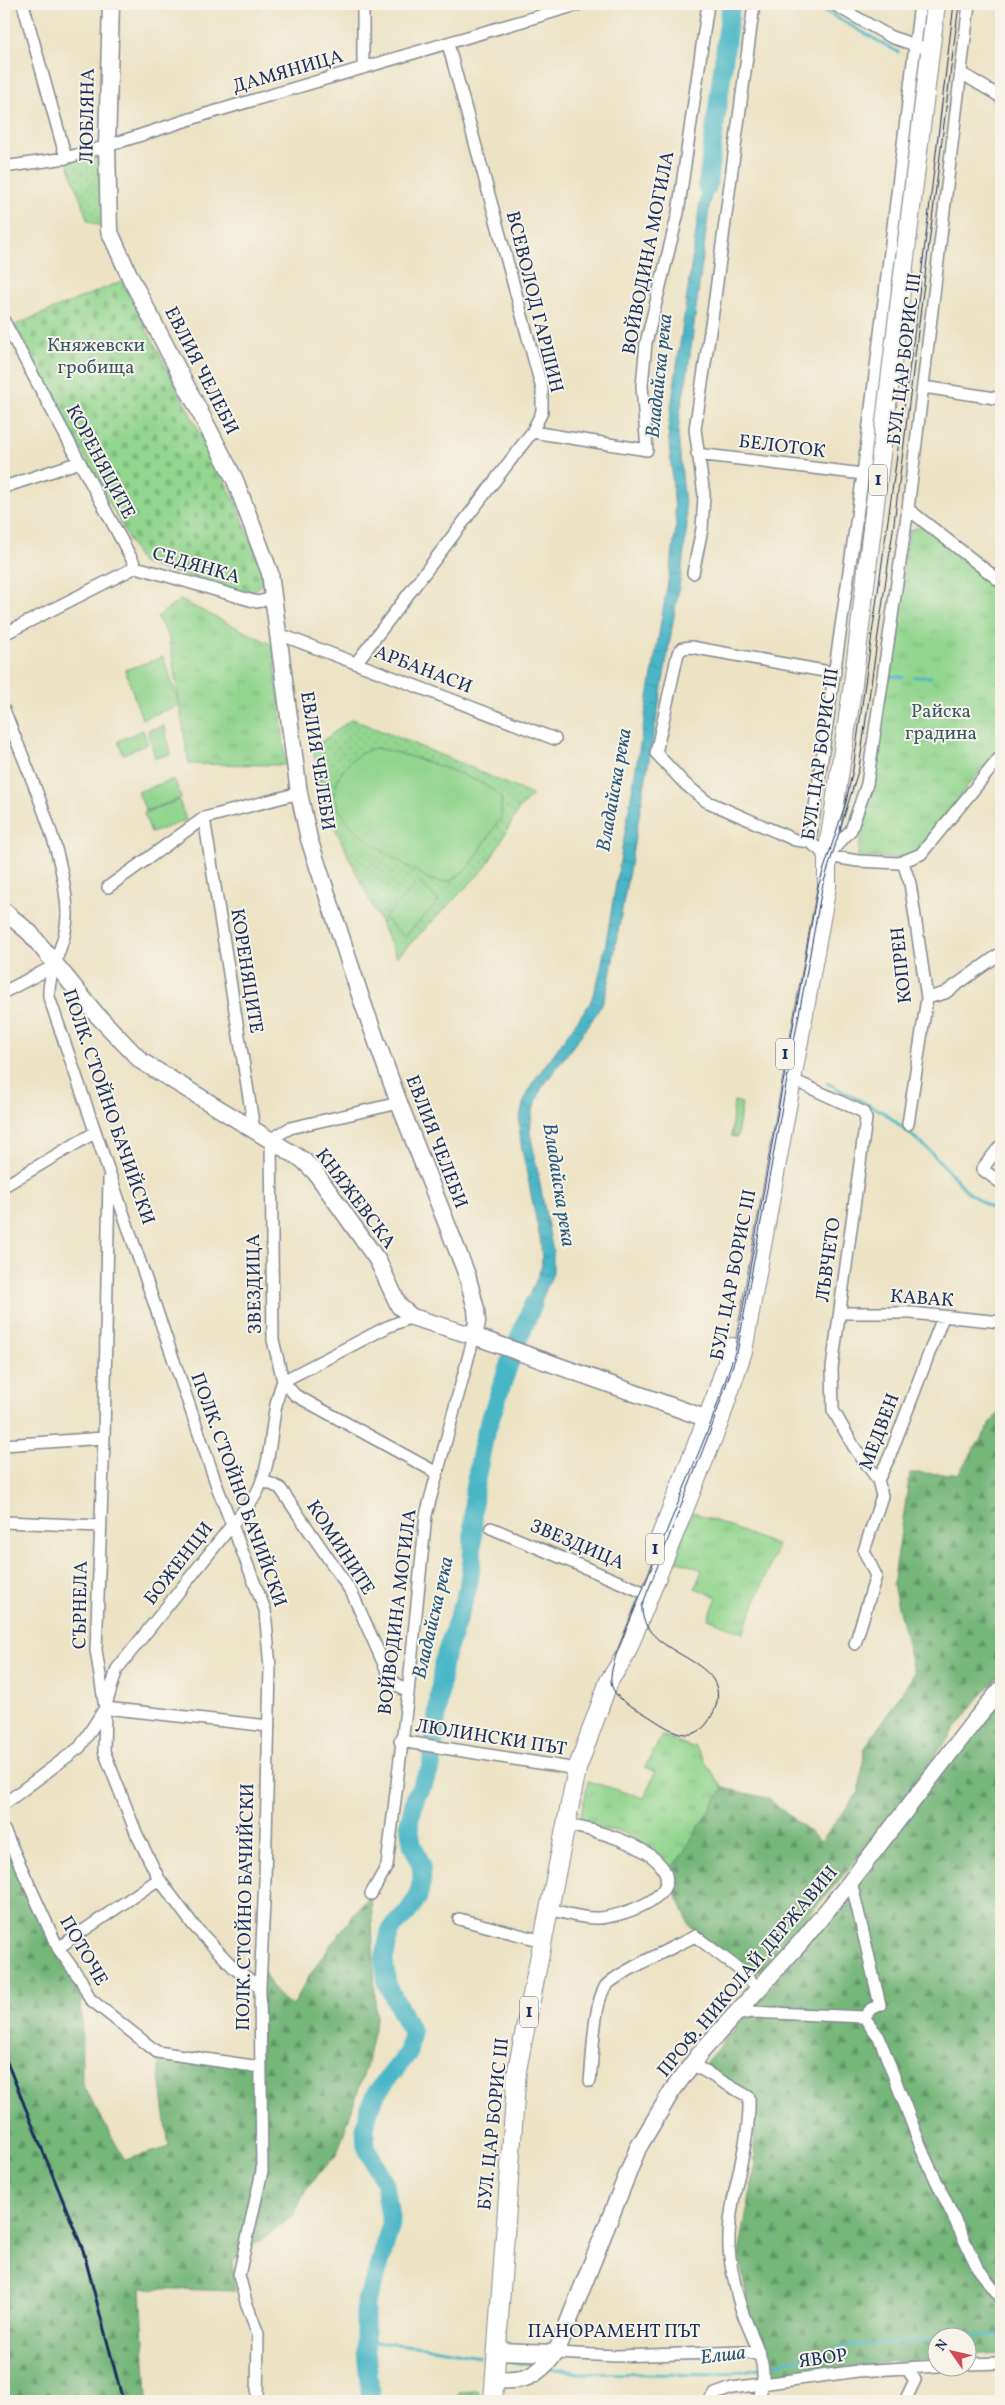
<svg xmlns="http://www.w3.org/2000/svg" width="1005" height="2405" viewBox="0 0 1005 2405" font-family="Vollkorn,serif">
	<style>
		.grass { fill: url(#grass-dots); stroke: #568276 }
		.forest { fill: url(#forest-firs); stroke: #48726c }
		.cemetery { fill: url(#cemetery-stones); stroke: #568276 }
		.park { fill: url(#park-tufts); stroke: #568276 }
		.pitch { fill: #92d58e; stroke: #568276 }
		.water { fill: url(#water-ripples); stroke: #327292 }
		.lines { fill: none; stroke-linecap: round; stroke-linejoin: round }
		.stream { stroke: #4ab6c6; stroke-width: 3 }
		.river { stroke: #4ab6c6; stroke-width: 19 }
		.street-casing { stroke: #848991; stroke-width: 14 }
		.secondary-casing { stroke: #848991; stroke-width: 19 }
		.primary-casing { stroke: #848991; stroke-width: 20 }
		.street { stroke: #fff; stroke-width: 11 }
		.secondary { stroke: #fff; stroke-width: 16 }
		.primary { stroke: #fff; stroke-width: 18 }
		.tram { stroke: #1b2f5e; stroke-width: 1 }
		.rail { stroke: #1b2f5e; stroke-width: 3 }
		.labels { text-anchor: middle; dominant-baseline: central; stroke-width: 4; stroke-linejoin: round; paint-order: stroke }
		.shield { fill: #f7f3e8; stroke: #5d6a87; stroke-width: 1 }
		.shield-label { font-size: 18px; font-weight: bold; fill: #1b2f5e }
		.street-label { font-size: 19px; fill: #1b2f5e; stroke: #f7f3e8 }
		.park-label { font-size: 19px; fill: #39586a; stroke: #f7f3e8 }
		.water-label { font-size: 20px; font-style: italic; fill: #29587d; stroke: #f7f3e8 }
	</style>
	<defs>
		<pattern id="grass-dots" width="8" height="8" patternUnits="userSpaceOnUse" patternTransform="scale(1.25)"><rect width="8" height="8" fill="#92d58e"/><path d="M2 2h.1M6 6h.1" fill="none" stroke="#7db77d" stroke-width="1.8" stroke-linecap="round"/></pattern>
		<pattern id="forest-firs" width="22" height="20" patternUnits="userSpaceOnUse" patternTransform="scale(1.25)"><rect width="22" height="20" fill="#75b679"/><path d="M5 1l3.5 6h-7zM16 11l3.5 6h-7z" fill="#5f9466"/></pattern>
		<pattern id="cemetery-stones" width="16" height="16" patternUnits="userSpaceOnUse" patternTransform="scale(1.25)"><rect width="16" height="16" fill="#92d58e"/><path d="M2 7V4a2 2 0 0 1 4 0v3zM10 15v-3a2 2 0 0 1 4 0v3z" fill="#7db77d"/></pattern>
		<pattern id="park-tufts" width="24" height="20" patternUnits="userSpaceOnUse" patternTransform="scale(1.25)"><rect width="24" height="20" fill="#92d58e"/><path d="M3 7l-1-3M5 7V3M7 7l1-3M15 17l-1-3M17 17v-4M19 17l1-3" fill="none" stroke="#7db77d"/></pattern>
		<pattern id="water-ripples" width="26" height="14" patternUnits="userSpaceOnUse" patternTransform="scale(1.25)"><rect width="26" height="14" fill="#4ab6c6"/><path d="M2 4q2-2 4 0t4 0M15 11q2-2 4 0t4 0" fill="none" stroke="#3d94a4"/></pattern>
	</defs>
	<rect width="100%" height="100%" fill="#f7f3e8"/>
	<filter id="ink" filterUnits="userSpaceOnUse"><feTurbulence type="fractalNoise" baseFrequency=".02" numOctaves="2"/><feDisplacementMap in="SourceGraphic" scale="10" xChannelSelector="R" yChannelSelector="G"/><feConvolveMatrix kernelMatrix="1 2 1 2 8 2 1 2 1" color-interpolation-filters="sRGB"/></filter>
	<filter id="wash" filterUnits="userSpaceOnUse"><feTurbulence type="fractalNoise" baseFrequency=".0096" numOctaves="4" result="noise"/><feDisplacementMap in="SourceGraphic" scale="20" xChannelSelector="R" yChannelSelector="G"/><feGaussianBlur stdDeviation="1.12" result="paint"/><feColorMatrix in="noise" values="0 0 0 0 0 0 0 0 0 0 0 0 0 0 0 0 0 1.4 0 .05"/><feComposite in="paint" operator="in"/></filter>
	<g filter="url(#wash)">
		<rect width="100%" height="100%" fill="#ece3c4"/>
		<path class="grass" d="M107,146L109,230L88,221L66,158Z
			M352,719L463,764L532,795L519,809L486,867L397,957L336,830L322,793L313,748Z
			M734,1101L742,1103L737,1137L731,1136Z"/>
		<path class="forest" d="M1001,1408V1674L977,1700L865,1850L755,1977L691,1928L674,1889L672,1870L723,1788L767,1798L821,1841L859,1792L865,1748L914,1674L893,1585L910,1473L958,1474Z
			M1001,1698V2353L968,2355V2338H938L937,2358L858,2366L774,2380L749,2313L739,2253L755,2169L752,2096L701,2068L829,1917Z
			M10,1843L81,1980L82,2084L125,2160L169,2147L157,2052L260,2067L261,1967C269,1981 277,2000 293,2006C313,1965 342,1929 371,1894L376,2019L366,2067L337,2154L308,2186L293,2216L232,2261L235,2291L141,2288L147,2398L149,2401H4V1846Z"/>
		<path class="cemetery" d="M122,281L238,507L265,578L259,587L248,594L141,563L15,325Z"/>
		<path class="park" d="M922,526L1001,590V747L970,783L914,855L903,858H857L866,814L909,531Z
			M180,600L273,645L286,765L189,764L169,638L157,617Z
			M693,1512L778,1546L743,1633L708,1619L717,1597L695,1588L702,1570L673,1559Z
			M662,1736L692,1747L694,1745L723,1788L672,1870L644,1846L622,1832L579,1825L588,1781L644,1798L655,1772L645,1767Z
			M479,2391V2401H458V2392Z"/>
		<path class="pitch" d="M163,657L180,705L142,719L125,670Z
			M164,726L171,754L155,758L148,730Z
			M143,730L148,744L123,754L118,741Z
			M375,748C401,752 485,778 501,797V817L470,866L451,881L441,882L429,879C400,860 309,818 342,772C351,759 360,752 375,748Z
			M174,779L181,798L146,811L138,792Z
			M179,800L186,820L151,833L144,813Z
			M418,882L439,901L404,937L384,918Z"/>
		<path class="water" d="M706,161L715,163L688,371L680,412L678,434L687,525L682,569L658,711L608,987L602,1004L590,1023L541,1089L532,1113L530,1132L553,1252V1273L529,1330L518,1326L542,1265L541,1244L521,1144L519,1122L523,1104L532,1084L590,1003L598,981L605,948L672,558L676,525L668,429Z"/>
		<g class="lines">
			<path class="stream" d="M812,4L898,52
				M991,98L1001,104
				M886,676L903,677
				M914,677H931
				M827,1083L886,1114L928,1149L969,1193L1001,1215
				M964,2338L990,2335L1001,2337
				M365,2341L433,2348L479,2356
				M510,2361L536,2366
				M766,2366L853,2345L938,2340
				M550,2368L579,2373L721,2375L760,2368"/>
			<path class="river" d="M707,188L731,4
				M371,2401L365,2341V2304L377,2274L391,2224L385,2184L366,2146L365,2129L368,2112L377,2092L408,2053L412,2033L387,1984L384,1960L390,1931L407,1913L418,1897L422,1879L421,1864L412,1844L409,1823L416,1796L431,1768L443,1663L468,1588L472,1560L474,1489L485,1435L509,1364L533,1304"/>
		</g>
	</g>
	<g filter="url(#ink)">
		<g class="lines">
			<g class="street-casing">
				<path id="street" d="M23,4L66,158
					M363,4V68
					M833,4L891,37L921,47
					M961,73L1001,97
					M4,167L66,158L107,146L203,115L580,4
					M4,321L136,567
					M924,387L1001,399
					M532,432L647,450L642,386L646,343L678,213L708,4
					M697,454L863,474
					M4,487L80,462
					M908,509L1001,582
					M693,573L702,529L704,495L695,429L714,305L754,4
					M4,634L136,567L257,602L274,598
					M279,634L555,739
					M356,663L532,432L542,412V389L448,44
					M4,710C27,769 65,849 67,913C68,942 47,970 49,997L218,1489L265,1610L270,1668L265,1880L260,1987L262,2171L239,2275L246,2302L258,2334L257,2401
					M204,818L254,1129
					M810,842L863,474L920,4
					M828,855L851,830L867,784L908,509L969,4
					M827,856L810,842L795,840L706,801L684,783L656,753L678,653L683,648L691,647L835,673
					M827,856L858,861L899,863L921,854L1001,756
					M903,863L910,883L927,998L908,1124
					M108,887L204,818L299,793
					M4,992L56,965
					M927,998L945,993L1001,953
					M791,1079L863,1112L866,1119L832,1368L833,1410L854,1447L878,1480L882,1496L864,1551L876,1576L855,1644
					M399,1103L290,1128L271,1139L273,1340L283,1381L295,1395L437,1473
					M1001,1145L982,1169L1001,1183
					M109,1178L104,1438L96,1650L105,1708L104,1751L137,1835L159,1879L194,1926L234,1968L260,1987
					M4,1186L94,1133
					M840,1313H911L1001,1322
					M4,1445L104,1438
					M878,1480L889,1458L943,1317
					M264,1481L280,1488L352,1593L391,1680L408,1693
					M4,1522L100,1526
					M491,1528L650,1595
					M105,1708L269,1726
					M400,1741L577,1769
					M4,1804L80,1747L105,1708L117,1669L255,1496C275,1461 268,1418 283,1381L387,1327L412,1317
					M4,1830L58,1948L81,1980L90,1999L157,2052L260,2067
					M851,1881L880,2005L871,2009L864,2017
					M371,1894L387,1866L408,1693L426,1515L474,1336
					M550,1909C565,1913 583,1919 599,1918C617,1917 680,1899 664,1870C649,1844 593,1829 565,1825
					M459,1919L543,1941
					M58,1948L159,1879
					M734,2015L752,2012L864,2017
					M864,2017L879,2037L924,2155L977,2267L1001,2298
					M692,2064L749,2097C751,2148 727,2197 729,2248C730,2263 737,2297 742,2311C754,2345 772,2364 758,2401
					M590,2081C593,2057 593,2007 605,1987C614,1974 677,1946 695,1936L740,1970L758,1988
					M556,2353L616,2356L745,2352L760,2355
					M968,2364L1001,2363
					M709,2401L715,2394L732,2388L858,2371L938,2366
					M905,2401L915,2380L906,2368"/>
			</g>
			<g class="secondary-casing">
				<path id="secondary" d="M111,4L107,146L109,230L130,277L235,480L270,573L299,793L309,839L361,998L399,1103L467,1275L476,1309L477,1322L474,1336
					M4,911L30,933L96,1014L141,1061L303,1160L315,1172L378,1261L399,1306L412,1317L474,1336L719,1423
					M497,2351L556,2353
					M495,2380C526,2382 536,2377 556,2353L638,2148L672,2091L701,2052L801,1942L851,1881L976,1719L1001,1689"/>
			</g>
			<g class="primary-casing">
				<path id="primary" d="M657,1545L715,1398L732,1347
					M493,2401L517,2070L577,1769L609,1681L625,1656L719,1423L743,1351L827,886V856L853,684L936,4"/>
			</g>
			<use href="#street" class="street"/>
			<use href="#secondary" class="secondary"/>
			<use href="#primary" class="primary"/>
			<path class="tram" d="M954,4L914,335L853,769L846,802L818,887L735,1352L712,1420L616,1655C613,1666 608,1679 613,1689C618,1701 634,1707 645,1714C665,1726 690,1748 708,1722C712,1715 716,1709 717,1701C725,1655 640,1656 642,1606L711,1429L737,1353L822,888L859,768L894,523L959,4"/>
			<path class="rail" d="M4,2055L83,2250L123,2401"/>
		</g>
	</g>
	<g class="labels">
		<g class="shield">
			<rect x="869" y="464.5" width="18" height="31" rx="4"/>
			<rect x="776" y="1038.5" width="18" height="31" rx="4"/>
			<rect x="646" y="1533.5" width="18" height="31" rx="4"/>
			<rect x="520" y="1996.5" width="18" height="31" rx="4"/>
		</g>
		<g class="shield-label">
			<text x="878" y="480">1</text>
			<text x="785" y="1054">1</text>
			<text x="655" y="1549">1</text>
			<text x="529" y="2012">1</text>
		</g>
		<g class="street-label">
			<text transform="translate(288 72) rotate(-16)">ДАМЯНИЦА</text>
			<text transform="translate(88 116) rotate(-89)">ЛЮБЛЯНА</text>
			<text transform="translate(649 253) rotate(-79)">ВОЙВОДИНА МОГИЛА</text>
			<text transform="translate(534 302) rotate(76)">ВСЕВОЛОД ГАРШИН</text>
			<text transform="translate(905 359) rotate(-83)">БУЛ. ЦАР БОРИС III</text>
			<text transform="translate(201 371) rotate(63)">ЕВЛИЯ ЧЕЛЕБИ</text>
			<text transform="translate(782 447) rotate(7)">БЕЛОТОК</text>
			<text transform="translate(100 462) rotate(62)">КОРЕНЯЦИТЕ</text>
			<text transform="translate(196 566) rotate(16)">СЕДЯНКА</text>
			<text transform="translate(423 670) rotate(21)">АРБАНАСИ</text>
			<text transform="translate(821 754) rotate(-82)">БУЛ. ЦАР БОРИС III</text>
			<text transform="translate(317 761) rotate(81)">ЕВЛИЯ ЧЕЛЕБИ</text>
			<text transform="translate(902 965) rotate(-96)">КОПРЕН</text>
			<text transform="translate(246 971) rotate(81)">КОРЕНЯЦИТЕ</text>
			<text transform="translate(108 1107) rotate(71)">ПОЛК. СТОЙНО БАЧИЙСКИ</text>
			<text transform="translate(436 1142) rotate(69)">ЕВЛИЯ ЧЕЛЕБИ</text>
			<text transform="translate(355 1199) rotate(53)">КНЯЖЕВСКА</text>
			<text transform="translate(829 1260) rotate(-82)">ЛЪВЧЕТО</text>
			<text transform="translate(734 1275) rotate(-79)">БУЛ. ЦАР БОРИС III</text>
			<text transform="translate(255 1284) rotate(-91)">ЗВЕЗДИЦА</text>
			<text transform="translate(922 1299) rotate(4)">КАВАК</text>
			<text transform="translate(880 1432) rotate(-69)">МЕДВЕН</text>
			<text transform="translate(238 1490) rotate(70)">ПОЛК. СТОЙНО БАЧИЙСКИ</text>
			<text transform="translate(577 1545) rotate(23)">ЗВЕЗДИЦА</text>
			<text transform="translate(340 1548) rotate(57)">КОМИНИТЕ</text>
			<text transform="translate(179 1564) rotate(-52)">БОЖЕНЦИ</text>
			<text transform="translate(81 1605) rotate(-89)">СЪРНЕЛА</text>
			<text transform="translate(398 1612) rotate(-83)">ВОЙВОДИНА МОГИЛА</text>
			<text transform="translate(491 1738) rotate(9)">ЛЮЛИНСКИ ПЪТ</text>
			<text transform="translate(246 1907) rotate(-89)">ПОЛК. СТОЙНО БАЧИЙСКИ</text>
			<text transform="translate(83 1951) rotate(60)">ПОТОЧЕ</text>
			<text transform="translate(748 1972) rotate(-50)">ПРОФ. НИКОЛАЙ ДЕРЖАВИН</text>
			<text transform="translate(494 2124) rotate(-84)">БУЛ. ЦАР БОРИС III</text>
			<text x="614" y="2332">ПАНОРАМЕНТ ПЪТ</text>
			<text transform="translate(823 2359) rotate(-8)">ЯВОР</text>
		</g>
		<g class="park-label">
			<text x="96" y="346">Княжевски<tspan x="96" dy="22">гробища</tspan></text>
			<text x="941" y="712">Райска<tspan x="941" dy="22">градина</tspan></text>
		</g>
		<g class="water-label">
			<text transform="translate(660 376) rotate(-84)">Владайска река</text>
			<text transform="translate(615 790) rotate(-80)">Владайска река</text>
			<text transform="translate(558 1185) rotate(81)">Владайска река</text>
			<text transform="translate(434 1618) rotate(-77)">Владайска река</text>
			<text transform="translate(723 2356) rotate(-7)">Елша</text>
		</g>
	</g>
	<rect width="1005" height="2405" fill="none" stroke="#f7f3e8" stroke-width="20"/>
	<g transform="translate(952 2352) rotate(304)"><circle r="24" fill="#f7f3e8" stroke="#9fa5b1"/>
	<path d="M0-4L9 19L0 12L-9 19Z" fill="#d1495b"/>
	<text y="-8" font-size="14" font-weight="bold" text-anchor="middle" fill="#1b2f5e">N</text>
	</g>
</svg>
